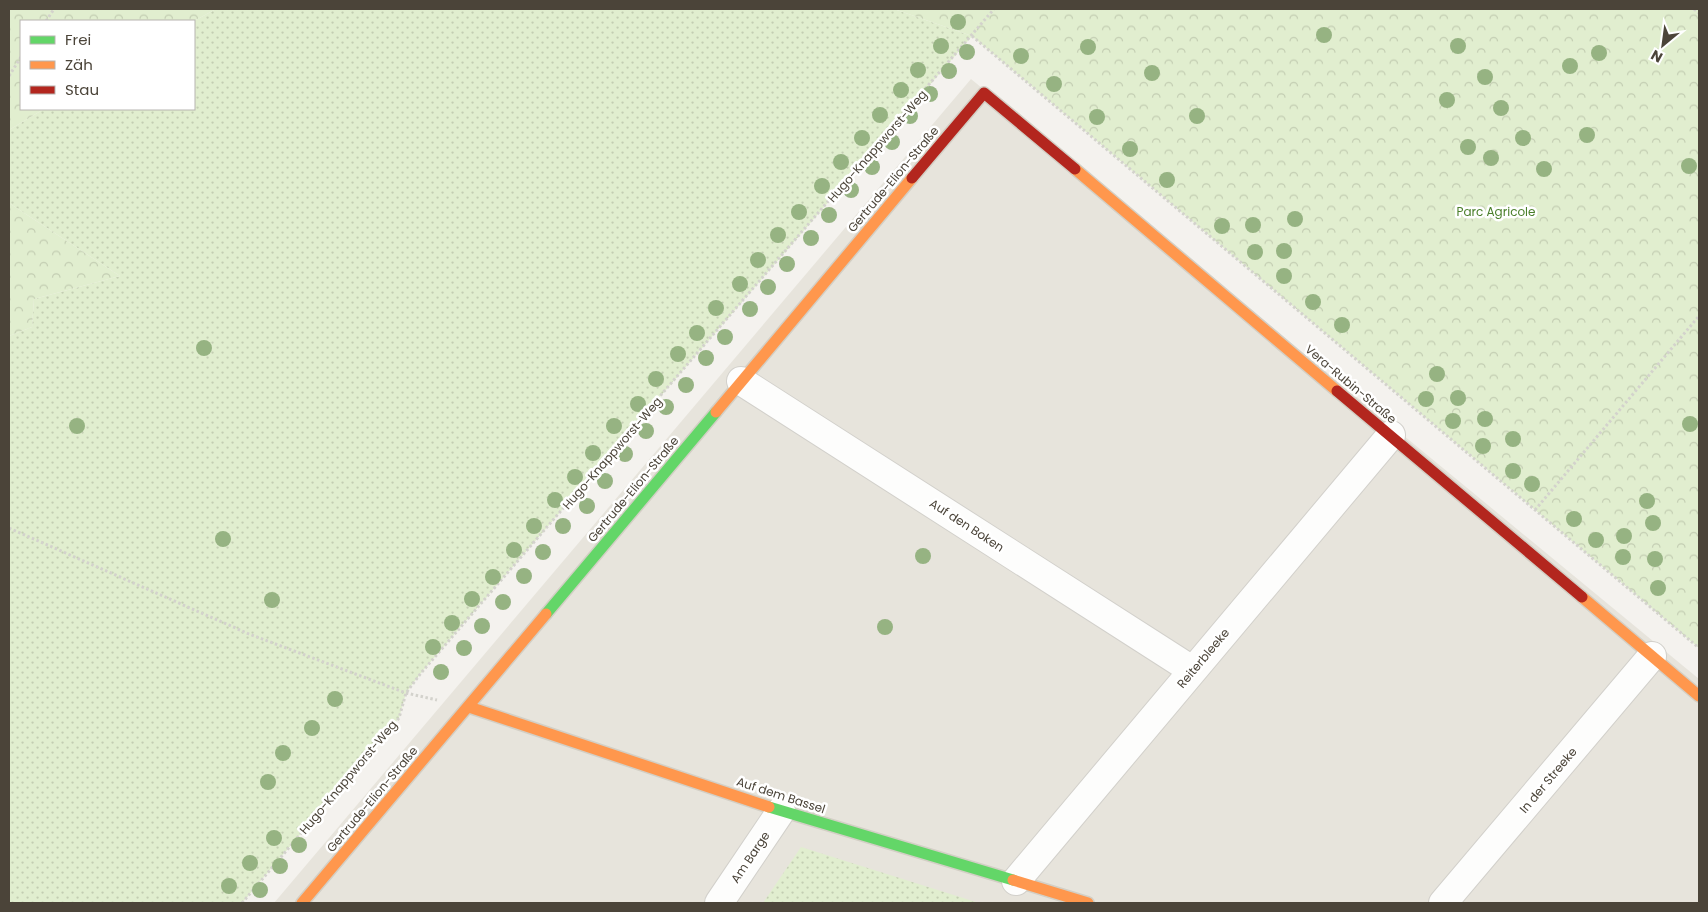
<svg xmlns="http://www.w3.org/2000/svg" width="1708" height="912" viewBox="0 0 1708 912" font-family="Poppins,sans-serif">
	<style>
		.residential { fill: #e7e4dc }
		.grass { fill: url(#grass-dots) }
		.forest { fill: url(#forest-crowns) }
		.lines { fill: none; stroke-linecap: round; stroke-linejoin: round }
		.street-casing { stroke: #d2d0cb; stroke-width: 30 }
		.fast-casing { stroke: #d3cfc5; stroke-width: 14 }
		.slow-casing { stroke: #d3cfc5; stroke-width: 14 }
		.jam-casing { stroke: #d3cfc5; stroke-width: 14 }
		.path { stroke: #d3d2cc; stroke-width: 3; stroke-dasharray: 2.5 2.5; stroke-linecap: butt }
		.street { stroke: #fdfdfc; stroke-width: 28 }
		.fast { stroke: #63d668; stroke-width: 11 }
		.slow { stroke: #ff974d; stroke-width: 11 }
		.jam { stroke: #b3261e; stroke-width: 11 }
		.tree { fill: #96b382 }
		.labels { text-anchor: middle; dominant-baseline: central; stroke-width: 5; stroke-linejoin: round; paint-order: stroke }
		.street-label { font-size: 12px; fill: #4b4439; stroke: #fff }
		.park-label { font-size: 12px; fill: #4a7f2a; stroke: #fff }
	</style>
	<defs>
		<pattern id="grass-dots" width="8" height="8" patternUnits="userSpaceOnUse" patternTransform="scale(1.25)"><rect width="8" height="8" fill="#e1eecf"/><path d="M2 2h.1M6 6h.1" fill="none" stroke="#c3cdb2" stroke-width="1.8" stroke-linecap="round"/></pattern>
		<pattern id="forest-crowns" width="20" height="18" patternUnits="userSpaceOnUse" patternTransform="scale(1.25)"><rect width="20" height="18" fill="#e1eecf"/><path d="M2 6a3 3 0 1 1 6 0M12 15a3 3 0 1 1 6 0" fill="none" stroke="#c3cdb2"/></pattern>
	</defs>
	<rect width="100%" height="100%" fill="#f4f2ee"/>
	<path class="residential" d="M971,79L1699,679V903H274Z"/>
	<path class="grass" d="M216,9H894L972,36L421,673L406,693L399,718L242,903H9V336L32,327L34,299L120,276L9,203V130L44,109H194V21Z
		M801,847L979,903H763Z"/>
	<path class="forest" d="M9,9H216L194,21H21V109H44L9,130Z
		M894,9H1699V648L972,36Z
		M9,203L120,276L34,299L32,327L9,336Z"/>
	<g class="lines">
		<g class="street-casing">
			<path id="street" d="M741,381L1192,670
				M1016,881L1391,435
				M719,903L781,811
				M1443,903L1652,656"/>
		</g>
		<g class="fast-casing">
			<path id="fast" d="M546,614L716,412
				M769,807L1013,880"/>
		</g>
		<g class="slow-casing">
			<path id="slow" d="M1075,169L1337,391
				M716,412L912,178
				M1582,597L1699,696
				M469,707L769,807
				M1013,880L1088,903
				M302,903L546,614"/>
		</g>
		<g class="jam-casing">
			<path id="jam" d="M912,178L984,93L1075,169
				M1337,391L1582,597"/>
		</g>
		<path class="path" d="M1694,9L1699,13
			M46,21L54,9
			M972,36L1699,648
			M9,76L21,57
			M1535,510L1699,316
			M9,528L249,634L406,693L437,700
			M242,903L399,718L406,693L421,673L994,9"/>
		<use href="#street" class="street"/>
		<use href="#fast" class="fast"/>
		<use href="#slow" class="slow"/>
		<use href="#jam" class="jam"/>
	</g>
	<g class="tree">
		<circle cx="958" cy="22" r="8"/>
		<circle cx="1324" cy="35" r="8"/>
		<circle cx="941" cy="46" r="8"/>
		<circle cx="1458" cy="46" r="8"/>
		<circle cx="1088" cy="47" r="8"/>
		<circle cx="967" cy="52" r="8"/>
		<circle cx="1599" cy="53" r="8"/>
		<circle cx="1021" cy="56" r="8"/>
		<circle cx="1570" cy="66" r="8"/>
		<circle cx="918" cy="70" r="8"/>
		<circle cx="949" cy="71" r="8"/>
		<circle cx="1152" cy="73" r="8"/>
		<circle cx="1485" cy="77" r="8"/>
		<circle cx="1054" cy="84" r="8"/>
		<circle cx="901" cy="90" r="8"/>
		<circle cx="930" cy="94" r="8"/>
		<circle cx="1447" cy="100" r="8"/>
		<circle cx="1501" cy="108" r="8"/>
		<circle cx="880" cy="115" r="8"/>
		<circle cx="910" cy="116" r="8"/>
		<circle cx="1197" cy="116" r="8"/>
		<circle cx="1097" cy="117" r="8"/>
		<circle cx="1587" cy="135" r="8"/>
		<circle cx="862" cy="138" r="8"/>
		<circle cx="1523" cy="138" r="8"/>
		<circle cx="892" cy="142" r="8"/>
		<circle cx="1468" cy="147" r="8"/>
		<circle cx="1130" cy="149" r="8"/>
		<circle cx="1491" cy="158" r="8"/>
		<circle cx="841" cy="162" r="8"/>
		<circle cx="1689" cy="166" r="8"/>
		<circle cx="872" cy="167" r="8"/>
		<circle cx="1544" cy="169" r="8"/>
		<circle cx="1167" cy="180" r="8"/>
		<circle cx="822" cy="186" r="8"/>
		<circle cx="851" cy="190" r="8"/>
		<circle cx="799" cy="212" r="8"/>
		<circle cx="829" cy="215" r="8"/>
		<circle cx="1295" cy="219" r="8"/>
		<circle cx="1253" cy="225" r="8"/>
		<circle cx="1222" cy="226" r="8"/>
		<circle cx="778" cy="235" r="8"/>
		<circle cx="811" cy="238" r="8"/>
		<circle cx="1284" cy="251" r="8"/>
		<circle cx="1255" cy="252" r="8"/>
		<circle cx="758" cy="260" r="8"/>
		<circle cx="787" cy="264" r="8"/>
		<circle cx="1284" cy="276" r="8"/>
		<circle cx="740" cy="284" r="8"/>
		<circle cx="768" cy="287" r="8"/>
		<circle cx="1313" cy="302" r="8"/>
		<circle cx="716" cy="308" r="8"/>
		<circle cx="750" cy="309" r="8"/>
		<circle cx="1342" cy="325" r="8"/>
		<circle cx="697" cy="333" r="8"/>
		<circle cx="725" cy="337" r="8"/>
		<circle cx="204" cy="348" r="8"/>
		<circle cx="678" cy="354" r="8"/>
		<circle cx="706" cy="358" r="8"/>
		<circle cx="1437" cy="374" r="8"/>
		<circle cx="656" cy="379" r="8"/>
		<circle cx="686" cy="385" r="8"/>
		<circle cx="1458" cy="398" r="8"/>
		<circle cx="1426" cy="399" r="8"/>
		<circle cx="638" cy="404" r="8"/>
		<circle cx="666" cy="407" r="8"/>
		<circle cx="1485" cy="419" r="8"/>
		<circle cx="1453" cy="421" r="8"/>
		<circle cx="1690" cy="424" r="8"/>
		<circle cx="77" cy="426" r="8"/>
		<circle cx="614" cy="426" r="8"/>
		<circle cx="646" cy="431" r="8"/>
		<circle cx="1513" cy="439" r="8"/>
		<circle cx="1483" cy="446" r="8"/>
		<circle cx="593" cy="453" r="8"/>
		<circle cx="625" cy="454" r="8"/>
		<circle cx="1513" cy="471" r="8"/>
		<circle cx="575" cy="477" r="8"/>
		<circle cx="605" cy="481" r="8"/>
		<circle cx="1532" cy="484" r="8"/>
		<circle cx="555" cy="500" r="8"/>
		<circle cx="1647" cy="501" r="8"/>
		<circle cx="587" cy="506" r="8"/>
		<circle cx="1574" cy="519" r="8"/>
		<circle cx="1653" cy="523" r="8"/>
		<circle cx="534" cy="526" r="8"/>
		<circle cx="563" cy="526" r="8"/>
		<circle cx="1624" cy="536" r="8"/>
		<circle cx="223" cy="539" r="8"/>
		<circle cx="1596" cy="540" r="8"/>
		<circle cx="514" cy="550" r="8"/>
		<circle cx="543" cy="552" r="8"/>
		<circle cx="923" cy="556" r="8"/>
		<circle cx="1623" cy="557" r="8"/>
		<circle cx="1655" cy="559" r="8"/>
		<circle cx="524" cy="576" r="8"/>
		<circle cx="493" cy="577" r="8"/>
		<circle cx="1658" cy="588" r="8"/>
		<circle cx="472" cy="599" r="8"/>
		<circle cx="272" cy="600" r="8"/>
		<circle cx="503" cy="602" r="8"/>
		<circle cx="452" cy="623" r="8"/>
		<circle cx="482" cy="626" r="8"/>
		<circle cx="885" cy="627" r="8"/>
		<circle cx="433" cy="647" r="8"/>
		<circle cx="464" cy="648" r="8"/>
		<circle cx="441" cy="672" r="8"/>
		<circle cx="335" cy="699" r="8"/>
		<circle cx="312" cy="728" r="8"/>
		<circle cx="283" cy="753" r="8"/>
		<circle cx="268" cy="782" r="8"/>
		<circle cx="274" cy="838" r="8"/>
		<circle cx="299" cy="845" r="8"/>
		<circle cx="250" cy="863" r="8"/>
		<circle cx="280" cy="866" r="8"/>
		<circle cx="229" cy="886" r="8"/>
		<circle cx="260" cy="890" r="8"/>
	</g>
	<g class="labels">
		<g class="street-label">
			<text transform="translate(877 146) rotate(-49)">Hugo-Knappworst-Weg</text>
			<text transform="translate(893 179) rotate(-50)">Gertrude-Elion-Straße</text>
			<text transform="translate(1351 384) rotate(40)">Vera-Rubin-Straße</text>
			<text transform="translate(612 453) rotate(-49)">Hugo-Knappworst-Weg</text>
			<text transform="translate(633 489) rotate(-50)">Gertrude-Elion-Straße</text>
			<text transform="translate(967 525) rotate(33)">Auf den Boken</text>
			<text transform="translate(1203 658) rotate(-50)">Reiterbleeke</text>
			<text transform="translate(348 777) rotate(-50)">Hugo-Knappworst-Weg</text>
			<text transform="translate(1548 780) rotate(-50)">In der Streeke</text>
			<text transform="translate(781 795) rotate(18)">Auf dem Bassel</text>
			<text transform="translate(372 799) rotate(-50)">Gertrude-Elion-Straße</text>
			<text transform="translate(750 857) rotate(-56)">Am Barge</text>
		</g>
		<g class="park-label">
			<text x="1496" y="211">Parc Agricole</text>
		</g>
	</g>
	<rect width="1708" height="912" fill="none" stroke="#4b4439" stroke-width="20"/>
	<rect x="20" y="20" width="175" height="90" fill="#ffffff" stroke="#b7b4b0"/>
	<rect x="30" y="36" width="25" height="8" fill="#63d668" stroke="#b7b4b0"/>
	<text x="65" y="45" font-size="15" fill="#4b4439">Frei</text>
	<rect x="30" y="61" width="25" height="8" fill="#ff974d" stroke="#b7b4b0"/>
	<text x="65" y="70" font-size="15" fill="#4b4439">Zäh</text>
	<rect x="30" y="86" width="25" height="8" fill="#b3261e" stroke="#b7b4b0"/>
	<text x="65" y="95" font-size="15" fill="#4b4439">Stau</text>
	<g transform="translate(1663 45) rotate(209)" stroke="#ffffff" stroke-width="4" paint-order="stroke">
	<path d="M0-4L9 19L0 12L-9 19Z" fill="#4b4439"/>
	<text y="-8" font-size="14" font-weight="bold" text-anchor="middle" fill="#4b4439">N</text>
	</g>
</svg>
